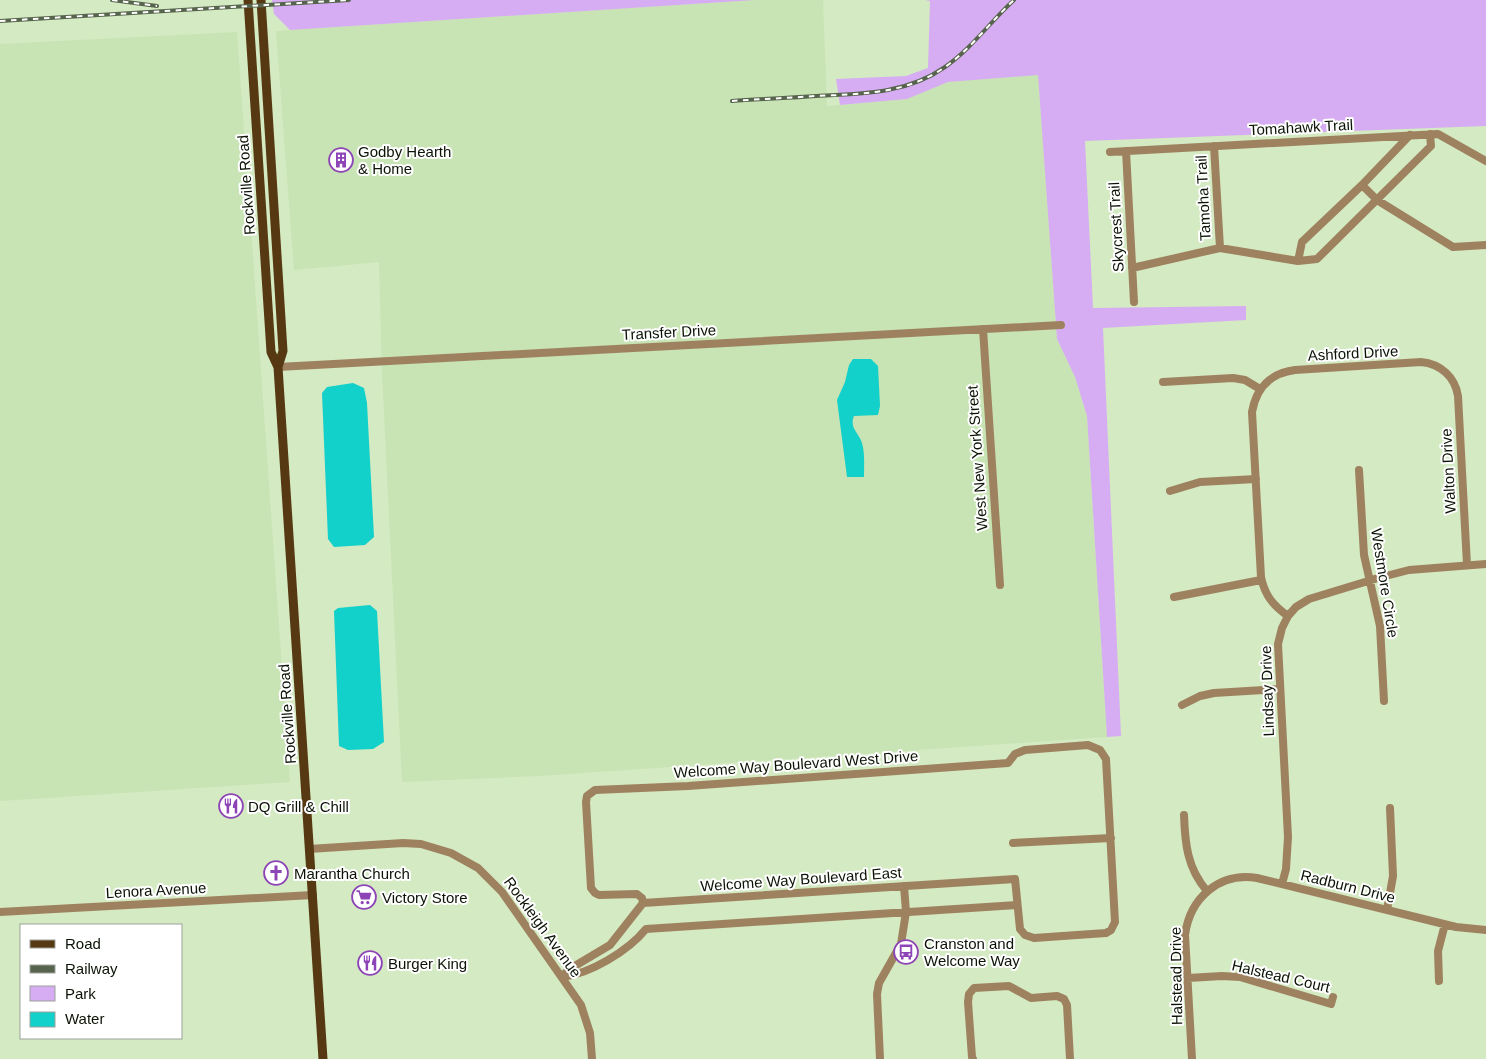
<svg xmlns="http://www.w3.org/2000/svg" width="1486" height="1059" viewBox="0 0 1486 1059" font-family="Helvetica,sans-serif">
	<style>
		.built { fill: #c8e3b4 }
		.green { fill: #d6adf2 }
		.water { fill: #12d0ca }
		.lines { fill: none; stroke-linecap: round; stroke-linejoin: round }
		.minor { stroke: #9e8260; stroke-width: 8 }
		.major { stroke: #563912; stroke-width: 9 }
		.rail-casing { stroke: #57644d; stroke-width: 4 }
		.rail { stroke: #fff; stroke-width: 2; stroke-dasharray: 5.5; stroke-linecap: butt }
		.labels { text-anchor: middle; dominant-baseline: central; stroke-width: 4; stroke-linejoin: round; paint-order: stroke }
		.street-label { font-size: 15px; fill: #0b1305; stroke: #fff }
		.poi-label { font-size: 15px; fill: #0b1305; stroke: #fff; text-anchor: start }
	</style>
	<rect width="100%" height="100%" fill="#d4eac2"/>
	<path class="built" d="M755,0H823L827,106L907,99L948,82L1038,74L1057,339L1075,377L1087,416L1107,737L539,776L402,782L382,371L379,262L294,270L276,31Z
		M237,32L290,782L0,801V44Z"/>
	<path class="green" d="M272,0H755L290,30L274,14Z
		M925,0H1486V126L1085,141L1093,308L1246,306V320L1103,328L1121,736L1107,737L1087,416L1075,377L1057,339L1038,75L948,82L907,99L840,105L836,79L906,76L928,68L930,1Z"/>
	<path class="water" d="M853,359H871L878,366L880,406L878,415L854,416C849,428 859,433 862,443C865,453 864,466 864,477H847L837,400L845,382L849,365Z
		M353,383L364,388L367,403L374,537L365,545L334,547L328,539L322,393L327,387Z
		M370,605L377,611L384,742L373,749L348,750L339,746L334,611L338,608Z"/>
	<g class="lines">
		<path class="minor" d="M1214,146L1220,248
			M1126,151L1134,302
			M1110,152L1438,134L1486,161
			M1362,185L1377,200L1453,247L1486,245
			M1298,261L1302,242L1362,185L1410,135
			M1132,268L1220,248L1298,261L1317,259L1431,146L1430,134
			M983,329L1000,585
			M278,367L1061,325
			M1163,382L1233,378L1245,380L1260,389
			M1359,470L1364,555L1380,626L1384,701
			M1170,491L1200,482L1256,479
			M1174,597L1261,580
			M1288,616C1273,605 1265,596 1261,577L1252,412C1256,388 1271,373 1295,370L1421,362C1441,364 1455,377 1458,396L1467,565
			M1182,705L1200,696L1214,693L1280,689
			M1088,745L1100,750L1106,759L1115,922L1111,930L1106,933L1034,938L1025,935L1020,929L1015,879L643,903L642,898L637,894L599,895L595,893L591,888L586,802L587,796L595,790L688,786L1008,763L1015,754L1025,750Z
			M1184,815C1185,843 1187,868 1207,891
			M1013,843L1111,838
			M309,849L403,843L421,844L451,853L478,868L502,892L581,1005L590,1033L592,1059
			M1282,884L1286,869L1288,837L1278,644L1282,628L1288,616L1296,607L1309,599L1378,578L1409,570L1486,564
			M1387,910L1393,876L1390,808
			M0,912L313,895
			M562,977C590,974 628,951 646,929L1017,905
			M562,977L568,970L610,945L643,903
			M1188,978L1222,976L1240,977L1331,1004L1333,997
			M1439,981L1438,951L1445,924
			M880,1059L877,994L879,983L901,944L906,912L904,886
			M973,1059L972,1057L968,1002L969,994L974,988L1009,986L1031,998L1057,996L1064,999L1067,1005L1070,1059
			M1192,1059L1185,935C1190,898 1219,872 1257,878L1456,927L1486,930"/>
		<path class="major" d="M248,0L271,352L278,367L323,1059
			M261,0L283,351L278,367"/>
		<g class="rail-casing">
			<path id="rail" d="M112,0L157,6
				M0,21L349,0
				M732,101C760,99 788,98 816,96C861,94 907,94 945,67C971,49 991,21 1014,0"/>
		</g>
		<use href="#rail" class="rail"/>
	</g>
	<defs>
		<g id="building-ring" transform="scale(1.25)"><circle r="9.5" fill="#fff" stroke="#8d44b6" stroke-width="1.5"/><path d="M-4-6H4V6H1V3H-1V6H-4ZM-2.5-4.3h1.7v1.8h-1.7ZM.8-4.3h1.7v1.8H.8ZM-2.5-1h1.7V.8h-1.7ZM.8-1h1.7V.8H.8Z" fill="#8d44b6"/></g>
		<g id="restaurant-ring" transform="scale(1.25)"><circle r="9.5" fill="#fff" stroke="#8d44b6" stroke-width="1.5"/><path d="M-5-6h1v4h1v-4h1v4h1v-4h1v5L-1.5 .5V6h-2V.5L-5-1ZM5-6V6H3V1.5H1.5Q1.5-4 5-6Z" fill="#8d44b6"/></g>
		<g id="church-ring" transform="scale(1.25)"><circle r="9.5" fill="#fff" stroke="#8d44b6" stroke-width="1.5"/><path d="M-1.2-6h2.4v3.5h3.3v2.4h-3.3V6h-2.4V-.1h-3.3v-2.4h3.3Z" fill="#8d44b6"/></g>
		<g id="supermarket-ring" transform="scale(1.25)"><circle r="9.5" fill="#fff" stroke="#8d44b6" stroke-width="1.5"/><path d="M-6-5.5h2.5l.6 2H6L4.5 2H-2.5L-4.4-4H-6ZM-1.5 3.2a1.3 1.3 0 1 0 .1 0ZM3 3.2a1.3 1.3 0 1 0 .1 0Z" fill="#8d44b6"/></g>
		<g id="bus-ring" transform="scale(1.25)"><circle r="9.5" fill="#fff" stroke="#8d44b6" stroke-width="1.5"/><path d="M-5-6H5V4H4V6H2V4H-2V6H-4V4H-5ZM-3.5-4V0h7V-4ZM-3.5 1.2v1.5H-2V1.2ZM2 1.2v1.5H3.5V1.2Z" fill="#8d44b6"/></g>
	</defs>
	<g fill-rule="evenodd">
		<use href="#building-ring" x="341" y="160"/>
		<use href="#restaurant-ring" x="231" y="806"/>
		<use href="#church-ring" x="276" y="873"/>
		<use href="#supermarket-ring" x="364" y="897"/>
		<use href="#bus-ring" x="906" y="952"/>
		<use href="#restaurant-ring" x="370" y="963"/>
	</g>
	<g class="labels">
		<g class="street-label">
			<text transform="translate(1301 127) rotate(-3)">Tomahawk Trail</text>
			<text transform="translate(246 185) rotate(-94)">Rockville Road</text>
			<text transform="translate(1203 198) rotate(-93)">Tamoha Trail</text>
			<text transform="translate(1116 227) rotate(-93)">Skycrest Trail</text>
			<text transform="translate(669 332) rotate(-3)">Transfer Drive</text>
			<text transform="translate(1353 353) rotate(-3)">Ashford Drive</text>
			<text transform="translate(977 458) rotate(-94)">West New York Street</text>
			<text transform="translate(1448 471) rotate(-93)">Walton Drive</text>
			<text transform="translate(1385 583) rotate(81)">Westmore Circle</text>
			<text transform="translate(1267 691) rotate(-92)">Lindsay Drive</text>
			<text transform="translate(287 714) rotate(-94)">Rockville Road</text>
			<text transform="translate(796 764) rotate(-4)">Welcome Way Boulevard West Drive</text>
			<text transform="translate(801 879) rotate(-4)">Welcome Way Boulevard East</text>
			<text transform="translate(1348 886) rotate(14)">Radburn Drive</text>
			<text transform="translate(156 890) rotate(-3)">Lenora Avenue</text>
			<text transform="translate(543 927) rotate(54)">Rockleigh Avenue</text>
			<text transform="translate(1176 976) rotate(-91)">Halstead Drive</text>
			<text transform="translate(1281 976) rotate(13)">Halstead Court</text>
		</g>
		<g class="poi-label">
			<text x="358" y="151">Godby Hearth<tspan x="358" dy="17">&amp; Home</tspan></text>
			<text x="248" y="806">DQ Grill &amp; Chill</text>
			<text x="294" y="873">Marantha Church</text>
			<text x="382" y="897">Victory Store</text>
			<text x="924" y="943">Cranston and<tspan x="924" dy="17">Welcome Way</tspan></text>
			<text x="388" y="963">Burger King</text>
		</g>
	</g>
	<rect x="20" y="924" width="162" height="115" fill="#ffffff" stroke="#9da19b"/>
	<rect x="30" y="940" width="25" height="8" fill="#563912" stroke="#9da19b"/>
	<text x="65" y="949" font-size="15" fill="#0b1305">Road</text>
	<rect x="30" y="965" width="25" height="8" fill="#57644d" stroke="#9da19b"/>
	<text x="65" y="974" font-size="15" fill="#0b1305">Railway</text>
	<rect x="30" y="986" width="25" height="15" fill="#d6adf2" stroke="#9da19b"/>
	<text x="65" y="999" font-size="15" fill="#0b1305">Park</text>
	<rect x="30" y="1012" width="25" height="15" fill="#12d0ca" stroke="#9da19b"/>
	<text x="65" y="1024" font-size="15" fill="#0b1305">Water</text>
</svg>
